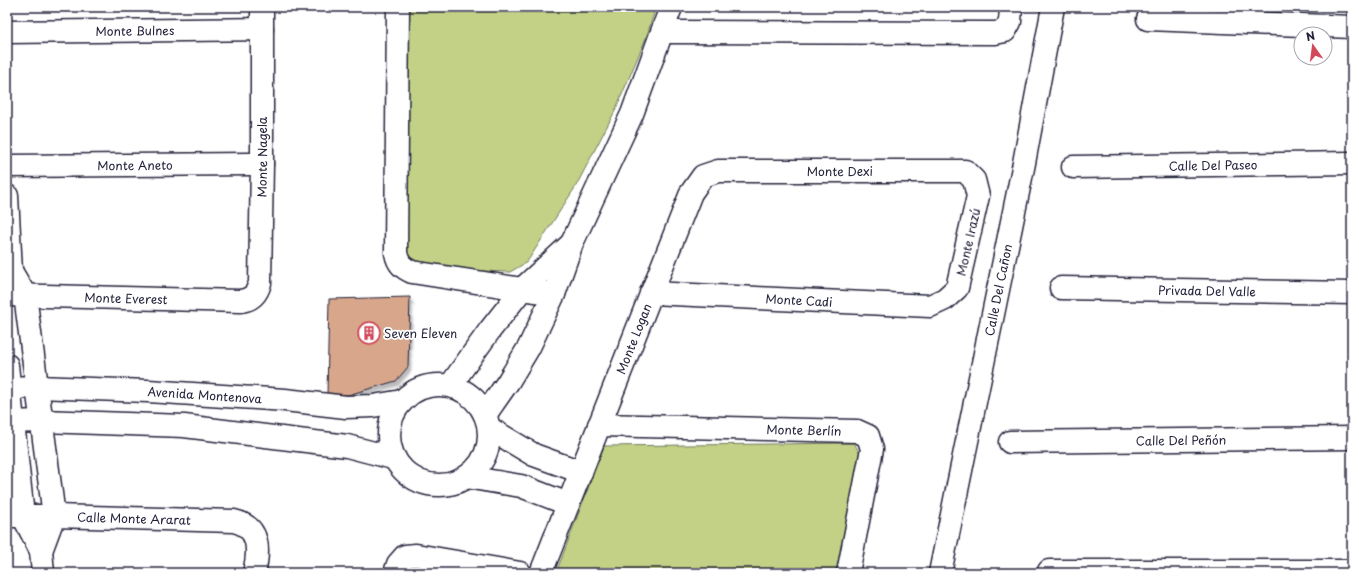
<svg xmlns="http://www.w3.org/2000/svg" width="1359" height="580" viewBox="0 0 1359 580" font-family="'Playpen Sans',sans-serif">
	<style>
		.green { fill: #c2d186; stroke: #727a60 }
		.building { fill: #d8a78b; stroke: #22223b; filter: url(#shadow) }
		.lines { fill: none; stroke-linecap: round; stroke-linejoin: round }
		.minor-casing { stroke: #22223b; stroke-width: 25 }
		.minor { stroke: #fff; stroke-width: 22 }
		.labels { text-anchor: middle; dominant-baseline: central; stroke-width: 3.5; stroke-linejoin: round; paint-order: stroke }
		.street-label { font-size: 12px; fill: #22223b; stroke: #fff }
		.poi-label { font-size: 12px; fill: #22223b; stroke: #fff; text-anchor: start }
	</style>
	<defs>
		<filter id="shadow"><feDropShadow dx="2.5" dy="4.5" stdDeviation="1" flood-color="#0004"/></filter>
	</defs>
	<rect width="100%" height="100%" fill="#fff"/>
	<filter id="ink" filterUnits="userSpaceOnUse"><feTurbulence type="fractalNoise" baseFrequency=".025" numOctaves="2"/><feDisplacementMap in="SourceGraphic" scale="8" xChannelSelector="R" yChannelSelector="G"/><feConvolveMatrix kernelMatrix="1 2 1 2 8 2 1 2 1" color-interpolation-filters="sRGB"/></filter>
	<g filter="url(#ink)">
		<path class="green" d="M407,7H656L646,38L615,111L576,186L527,262L510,272L421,269L405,253Z
			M854,443L862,457L839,573H556L604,446Z"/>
		<path class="building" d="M410,297L408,367L396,381L348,395L327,394L329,299Z"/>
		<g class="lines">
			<g class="minor-casing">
				<g id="minor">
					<path d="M398,7L396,253C398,264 403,268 412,272L554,294"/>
					<path d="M1148,19L1352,27"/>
					<path id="s1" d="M7,32L262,29"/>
					<path d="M663,32L995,33L1005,31L1010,22L1011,7"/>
					<path id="s2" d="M7,166L262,164"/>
					<path id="s3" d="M1073,167L1352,163"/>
					<path d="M7,196L11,271L7,280"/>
					<path d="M11,271L25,295L54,516L41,551"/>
					<path id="s4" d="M1061,288L1352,293"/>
					<path id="s5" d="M7,295L240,301C251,300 257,294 260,283L262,164V7"/>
					<path d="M7,365L23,516L41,551L43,573"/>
					<circle cx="439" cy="435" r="50"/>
					<path d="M450,386L490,330L523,288L570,245"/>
					<path id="s6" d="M7,388L37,387L148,391L285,400L346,407L373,406L402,401"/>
					<path d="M485,415L508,382L529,347L554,294L572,243L632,114L671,7"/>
					<path d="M7,422L42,421L184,426L347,446L393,458"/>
					<path id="s7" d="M599,425L857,431L868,436L872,449L848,573"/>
					<path d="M489,428L534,455L581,472"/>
					<path id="s8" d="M1010,442L1352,438"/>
					<path d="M466,477L521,486L568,504"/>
					<path id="s9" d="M7,516H54L234,521C261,527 259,552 254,573"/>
					<path d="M1049,571H1352"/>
					<path d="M395,573L398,564L405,556L416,555L520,573"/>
					<path id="s10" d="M541,573L691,193L703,176L718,171H965L974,180L978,196L957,288L945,299L930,306L651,293"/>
					<path id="s11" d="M940,573L1024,163L1053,7"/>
				</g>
			</g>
			<use href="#minor" class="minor"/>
		</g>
	</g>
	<defs>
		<g id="building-ring" transform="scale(1.15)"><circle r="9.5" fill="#fff" stroke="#d1495b" stroke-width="1.5"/><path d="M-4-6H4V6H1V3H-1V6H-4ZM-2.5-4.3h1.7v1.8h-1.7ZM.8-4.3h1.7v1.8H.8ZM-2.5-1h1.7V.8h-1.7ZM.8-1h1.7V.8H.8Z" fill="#d1495b"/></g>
	</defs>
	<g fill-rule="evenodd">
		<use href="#building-ring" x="369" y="333"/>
	</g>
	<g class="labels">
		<g class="street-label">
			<text stroke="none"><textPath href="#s1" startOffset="128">Monte Bulnes</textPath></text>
			<text stroke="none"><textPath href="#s5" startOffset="388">Monte Nagela</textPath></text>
			<text stroke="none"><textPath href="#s2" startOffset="128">Monte Aneto</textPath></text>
			<text stroke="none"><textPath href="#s3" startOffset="140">Calle Del Paseo</textPath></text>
			<text stroke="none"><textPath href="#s10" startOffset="567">Monte Dexi</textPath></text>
			<text transform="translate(968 242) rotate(-77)">Monte Irazú</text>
			<text stroke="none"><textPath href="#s11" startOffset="289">Calle Del Cañon</textPath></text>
			<text stroke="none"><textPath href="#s4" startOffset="146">Privada Del Valle</textPath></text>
			<text stroke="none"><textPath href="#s5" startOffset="119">Monte Everest</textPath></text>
			<text transform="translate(799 300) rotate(3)">Monte Cadi</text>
			<text stroke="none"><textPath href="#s10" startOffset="252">Monte Logan</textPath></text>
			<text stroke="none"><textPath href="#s6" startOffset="198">Avenida Montenova</textPath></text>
			<text stroke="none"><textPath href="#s7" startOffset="205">Monte Berlín</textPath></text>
			<text stroke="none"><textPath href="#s8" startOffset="171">Calle Del Peñón</textPath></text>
			<text stroke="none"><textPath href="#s9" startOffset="127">Calle Monte Ararat</textPath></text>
		</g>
		<g class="poi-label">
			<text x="384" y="333">Seven Eleven</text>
		</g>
	</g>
	<rect width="1359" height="580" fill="none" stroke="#fff" stroke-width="24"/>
	<rect x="12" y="12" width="1335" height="556" fill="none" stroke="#22223b" stroke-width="1.5" filter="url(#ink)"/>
	<g transform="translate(1313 46) rotate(346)"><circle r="19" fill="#ffffff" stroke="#a7a7b1"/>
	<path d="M0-3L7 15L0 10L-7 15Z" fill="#d1495b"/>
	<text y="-6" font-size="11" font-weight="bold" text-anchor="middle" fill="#22223b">N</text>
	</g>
</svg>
